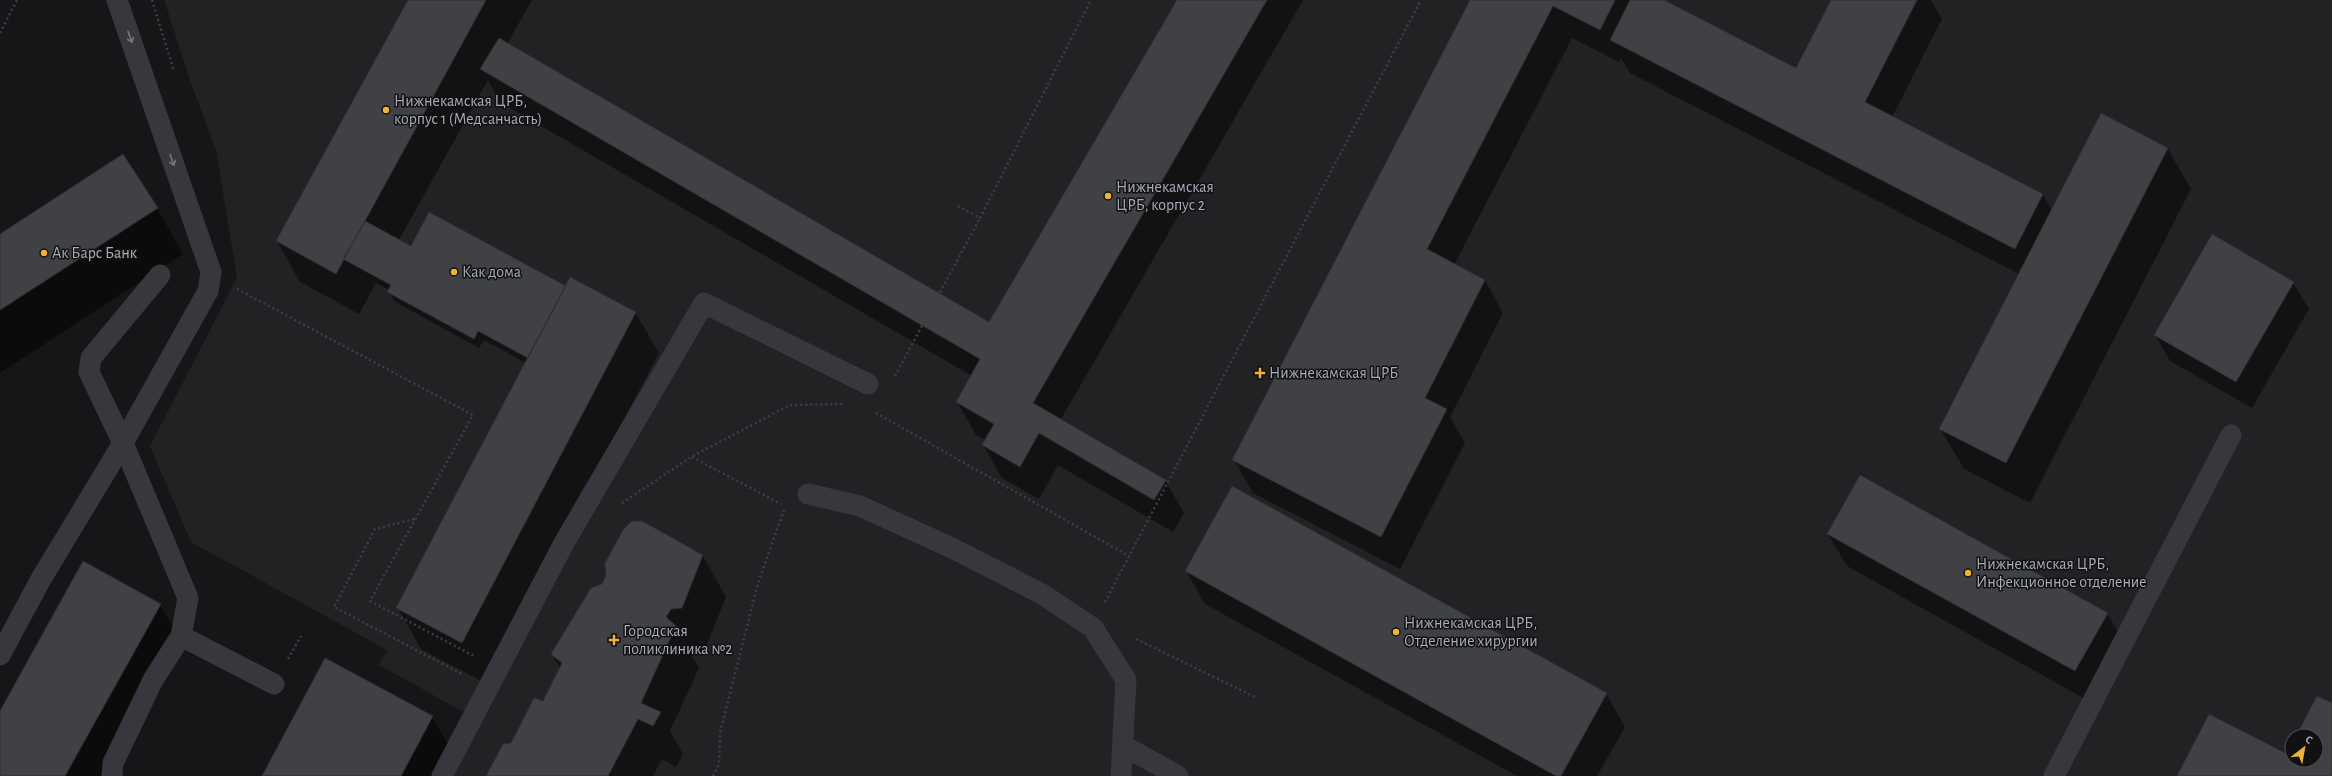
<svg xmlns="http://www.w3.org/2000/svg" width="2332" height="776" viewBox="0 0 2332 776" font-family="'Alegreya Sans',sans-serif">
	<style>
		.built { fill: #222225; fill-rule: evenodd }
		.shadow { fill: #0007 }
		.building { fill: #404145; stroke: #303034 }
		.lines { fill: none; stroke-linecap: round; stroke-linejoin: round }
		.path { stroke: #3d3f44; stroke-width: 2.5; stroke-dasharray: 2 3; stroke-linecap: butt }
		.service { stroke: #37383d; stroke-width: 21 }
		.oneway { stroke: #757881 }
		.poi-dot { fill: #f2b134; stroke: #111113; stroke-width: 1.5 }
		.labels { text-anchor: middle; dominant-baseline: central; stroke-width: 3; stroke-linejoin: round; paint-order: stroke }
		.poi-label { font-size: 16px; fill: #a8adb8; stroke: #111113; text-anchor: start }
	</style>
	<rect width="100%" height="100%" fill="#161618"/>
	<path class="built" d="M164,0H2332V776H439L471,716L379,665L387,650L191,542L150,446L237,278L216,150L191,83ZM2292,736H2316V760H2292Z"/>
	<path class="shadow" d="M409,0H532L507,44L990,324L1178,0H1303L1061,419L1165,480L1184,513L1173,532L1058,465L1039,499L1002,478L983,445L986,440L976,435L957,402L972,376L500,102L488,80L399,240L412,247L566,287L635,312L659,353L485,683L421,649L398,608L526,363L484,340L479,348L394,301L389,290L376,283L359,314L300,282L277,241Z
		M1472,0H1662L1796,69L1832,0H1931L1942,19L1892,117L2043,194L2052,211L2168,149L2191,189L2030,503L1964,469L1940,428L2019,274L1630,73L1621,58L1619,62L1572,38L1454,265L1485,280L1503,313L1450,417L1465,443L1400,569L1253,493L1234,460Z
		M157,208L183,254L0,373V235Z
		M2293,283L2309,309L2252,408L2170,361L2155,335Z
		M641,522L703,556L726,597L705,649H694L691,655L699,668L670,731L683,754L676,767L662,759L653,776H487L543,702L560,668L552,654L602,585Z
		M1828,534L2107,613L2126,646L2094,704L1847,566Z
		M1186,571L1606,694L1625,727L1597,776H1517L1205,604Z
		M160,604L183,645L111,776H0V713Z
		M432,717L451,749L437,776H263Z"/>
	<path class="building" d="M408,0H486L336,274L276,241Z
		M1177,0H1267L1033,403L1166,480L1154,500L1039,433L1020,467L982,445L994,424L956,402L980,359L480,69L499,38L989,322Z
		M1470,0H1615L1600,30L1553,6L1427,249L1485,280L1425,398L1447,409L1381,537L1232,460Z
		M1630,0H1664L1796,68L1831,0H1917L1865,102L2043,194L2015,249L1610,40Z
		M2101,113L2168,148L2006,463L1939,429Z
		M123,154L158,208L0,310V234Z
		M429,212L566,286L528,358L478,331L474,339L387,292L391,285L343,259L365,221L411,246Z
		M2212,234L2294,282L2236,382L2154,335Z
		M570,277L636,312L462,643L396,608Z
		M1860,475L2108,613L2075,671L1827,534Z
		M1232,486L1607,693L1561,776H1556L1185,571Z
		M632,521H642L703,555L682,608L671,609L666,617L676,626L641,703L661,712L653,726L638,719L608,776H486L503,744L511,743L534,698L543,701L562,663L551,654L591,588L602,584L606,575L605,563L623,530Z
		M83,561L161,604L65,776H0V711Z
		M325,658L433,716L401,776H262Z
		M2317,696L2332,703V776H2177L2209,714L2287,754L2292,744V760H2316V736H2296Z"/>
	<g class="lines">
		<path class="path" d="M152,0L174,71
			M0,33L17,0
			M958,206L980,218L1091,0
			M237,289L473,415L370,601L474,656
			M895,376L980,218
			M876,413L1129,556
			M692,457L781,504
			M622,503L691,457L790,405L842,404
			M414,519L375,529L334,607L462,674
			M1105,602L1421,0
			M1136,639L1257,698
			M288,659L301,636
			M713,776L719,764L720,733L758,583L784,510"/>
		<path class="service" d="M808,494L860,506L954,549L1042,594L1093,628L1126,680L1121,776
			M181,636L274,684
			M0,655L41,579L123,443L208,291L211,272L117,0
			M1124,746L1178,776
			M112,776L113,763L153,680L181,636L188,598L123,443L89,372L91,358L160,275
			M442,776L564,543L704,303L868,384
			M2054,776L2231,435"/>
	</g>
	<defs><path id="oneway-shaft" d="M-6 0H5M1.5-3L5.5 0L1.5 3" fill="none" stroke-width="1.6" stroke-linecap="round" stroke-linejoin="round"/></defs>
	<g class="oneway">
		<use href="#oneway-shaft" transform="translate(130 37) rotate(71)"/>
		<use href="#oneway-shaft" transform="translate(172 160) rotate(71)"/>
	</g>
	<g class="poi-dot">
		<circle cx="386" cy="110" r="4"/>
		<circle cx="1108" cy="196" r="4"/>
		<circle cx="44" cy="253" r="4"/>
		<circle cx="454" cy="272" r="4"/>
		<path d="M1258 367h4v4h4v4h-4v4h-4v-4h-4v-4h4z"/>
		<circle cx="1968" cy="573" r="4"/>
		<circle cx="1396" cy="632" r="4"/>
		<path d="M612 634h4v4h4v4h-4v4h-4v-4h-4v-4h4z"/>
	</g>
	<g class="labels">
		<g class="poi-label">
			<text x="394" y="101">Нижнекамская ЦРБ,<tspan x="394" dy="18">корпус 1 (Медсанчасть)</tspan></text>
			<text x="1116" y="187">Нижнекамская<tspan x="1116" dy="18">ЦРБ, корпус 2</tspan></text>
			<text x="52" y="253">Ак Барс Банк</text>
			<text x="462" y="272">Как дома</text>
			<text x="1269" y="373">Нижнекамская ЦРБ</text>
			<text x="1976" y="564">Нижнекамская ЦРБ,<tspan x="1976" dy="18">Инфекционное отделение</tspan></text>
			<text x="1404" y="623">Нижнекамская ЦРБ,<tspan x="1404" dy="18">Отделение хирургии</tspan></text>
			<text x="623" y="631">Городская<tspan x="623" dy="18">поликлиника №2</tspan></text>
		</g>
	</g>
	<g transform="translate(2304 748) rotate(31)"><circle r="19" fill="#111113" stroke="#4d4f55"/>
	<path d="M0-3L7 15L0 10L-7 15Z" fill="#f2b134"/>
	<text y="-6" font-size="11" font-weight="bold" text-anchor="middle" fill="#a8adb8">С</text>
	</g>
</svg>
